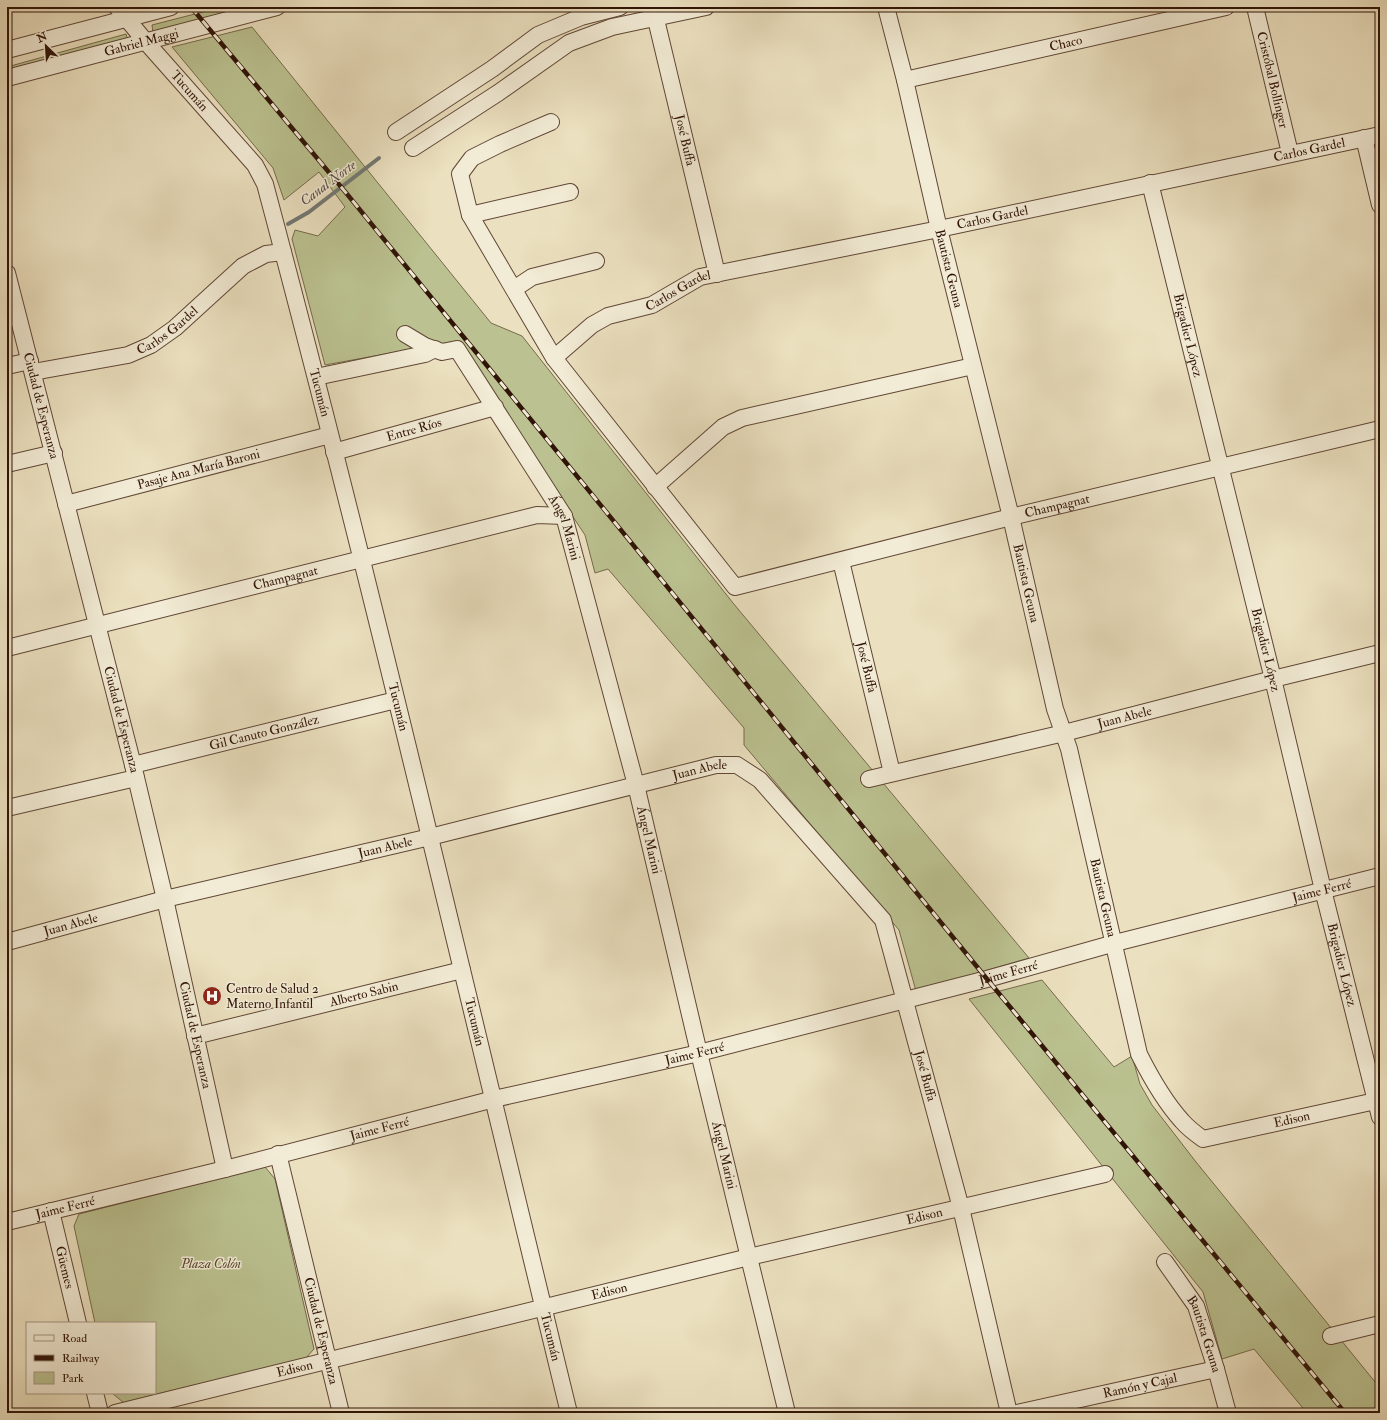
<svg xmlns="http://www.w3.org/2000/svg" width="1387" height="1420" viewBox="0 0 1387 1420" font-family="'IM FELL Double Pica',serif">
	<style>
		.green { fill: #bbc190; stroke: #766a4c }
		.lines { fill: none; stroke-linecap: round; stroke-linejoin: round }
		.stream { stroke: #727875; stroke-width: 4 }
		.minor-casing { stroke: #604736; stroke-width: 18 }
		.minor { stroke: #f2ebd5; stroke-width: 16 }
		.rail-casing { stroke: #311408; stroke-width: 4.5 }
		.rail { stroke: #f2ebd5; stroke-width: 3; stroke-dasharray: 9; stroke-linecap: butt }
		.labels { text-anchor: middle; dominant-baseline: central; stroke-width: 3; stroke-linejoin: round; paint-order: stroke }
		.street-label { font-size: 13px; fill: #311408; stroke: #f2ebd5 }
		.poi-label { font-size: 13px; fill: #311408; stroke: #f2ebd5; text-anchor: start }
		.park-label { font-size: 13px; font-style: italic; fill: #5a4831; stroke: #f2ebd5 }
		.water-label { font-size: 14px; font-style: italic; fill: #574e48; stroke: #f2ebd5 }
	</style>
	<rect width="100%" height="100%" fill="#ebe0bf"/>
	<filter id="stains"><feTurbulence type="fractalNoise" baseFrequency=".005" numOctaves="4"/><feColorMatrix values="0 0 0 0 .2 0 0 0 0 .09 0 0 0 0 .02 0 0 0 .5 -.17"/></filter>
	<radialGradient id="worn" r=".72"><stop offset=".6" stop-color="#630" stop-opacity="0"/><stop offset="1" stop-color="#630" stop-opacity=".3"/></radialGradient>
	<path class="green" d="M222,7H251L153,33L152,25Z
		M252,27L491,323L522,336L733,603L1029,958L916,991L899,930L744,745V728L608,569L595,573L585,535L457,341L325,365L292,239L295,230L318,236L345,207L319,172L284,200L273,168L172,47Z
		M126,34L128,41L7,75V67Z
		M1042,980L1114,1067L1132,1056L1140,1084L1152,1105L1196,1162L1380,1388V1413H1307L1254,1349L1222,1359L1203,1292L969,999Z
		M265,1167L275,1179L314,1349L304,1360L124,1403L112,1393H155V1323H95L74,1226L79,1214Z"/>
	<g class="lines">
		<path class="stream" d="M288,224L309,212L379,158"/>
		<g class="minor-casing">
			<g id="minor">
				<path id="s1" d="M117,7L146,42L255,165L265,184C374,592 469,1003 569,1413"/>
				<path id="s2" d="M653,7L717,274"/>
				<path id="s3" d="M886,7L905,80L939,229L1011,517L1055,709L1069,749L1139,1054C1151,1078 1164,1101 1182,1121C1188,1128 1196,1134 1203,1139L1380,1100"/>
				<path id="s4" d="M1255,7L1290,153"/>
				<path d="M7,50L171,7"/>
				<path id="s5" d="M7,78L277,7"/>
				<path id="s6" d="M905,80L1226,7"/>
				<path id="s7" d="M551,122L500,144L472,158L460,174L470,215L554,358L735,587L1011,517L1380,429"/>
				<path d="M396,132L492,69L538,35L581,17L620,7"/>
				<path d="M1364,138L1380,205"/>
				<path d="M413,148L498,93L569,43L612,27L706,7"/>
				<path id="s8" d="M1150,183L1273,679L1323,890L1380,1117"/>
				<path d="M470,215L570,192"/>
				<path id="s9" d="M7,273L133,765L165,899L225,1169"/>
				<path d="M514,289L532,277L596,261"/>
				<path id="s10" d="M405,334L425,346L442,352L457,349L564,516L636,785L699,1053L787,1413"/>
				<path id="s11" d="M554,358L592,325L608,316L652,305L700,277L939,229L1380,135"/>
				<path d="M7,366L30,361"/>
				<path id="s12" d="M33,372L128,355L151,345L175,328L243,266L266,254L283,252"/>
				<path d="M316,377L425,354L435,349"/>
				<path id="s13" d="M334,452L495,407"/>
				<path d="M7,464L54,453"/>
				<path d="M655,487L723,427L742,418L973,366"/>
				<path id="s14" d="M66,504L330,435"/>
				<path id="s15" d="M841,561L892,773"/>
				<path id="s16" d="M7,648L537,515L564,516"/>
				<path id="s17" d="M133,765L396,700"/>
				<path id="s18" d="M869,779L1064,733L1273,679L1380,653"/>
				<path d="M7,808L136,778"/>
				<path id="s19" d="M7,942L165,899L430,837L716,765H737L760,780L883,920L961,1208L1009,1413"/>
				<path id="s20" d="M195,1036L462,970"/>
				<path id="s21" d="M278,1154L341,1413"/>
				<path id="s22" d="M51,1211L78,1323"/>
				<path id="s23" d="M7,1222L225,1169L494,1099L699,1053L987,979L1115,943L1380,876"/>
				<path id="s24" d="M1165,1262L1196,1306L1216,1369L1228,1413"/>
				<path d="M1331,1336L1380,1324"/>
				<path d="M95,1393L100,1413"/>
				<path id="s25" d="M115,1413L749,1257L1105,1174"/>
				<path id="s26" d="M1017,1413L1216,1369"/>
			</g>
		</g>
		<use href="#minor" class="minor"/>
		<g class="rail-casing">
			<path id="rail" d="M191,7L347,194L987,979L1345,1413"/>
		</g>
		<use href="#rail" class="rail"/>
	</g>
	<defs>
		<g id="hospital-disc" transform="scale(1)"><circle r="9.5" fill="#8f2418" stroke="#f2ebd5"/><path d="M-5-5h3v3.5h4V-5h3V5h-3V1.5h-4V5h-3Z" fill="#fff"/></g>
	</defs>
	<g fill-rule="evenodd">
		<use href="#hospital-disc" x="212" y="996"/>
	</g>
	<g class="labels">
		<g class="street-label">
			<text stroke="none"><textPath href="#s5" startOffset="139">Gabriel Maggi</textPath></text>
			<text stroke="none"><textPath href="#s6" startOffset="165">Chaco</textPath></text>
			<text stroke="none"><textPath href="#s4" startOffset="75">Cristóbal Bollinger</textPath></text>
			<text stroke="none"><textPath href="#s1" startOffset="111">Tucumán</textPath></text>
			<text stroke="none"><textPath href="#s2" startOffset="137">José Buffa</textPath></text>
			<text stroke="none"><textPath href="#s11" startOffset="792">Carlos Gardel</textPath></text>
			<text stroke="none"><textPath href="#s11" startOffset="468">Carlos Gardel</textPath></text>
			<text stroke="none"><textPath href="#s3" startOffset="269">Bautista Geuna</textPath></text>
			<text stroke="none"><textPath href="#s11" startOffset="144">Carlos Gardel</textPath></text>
			<text stroke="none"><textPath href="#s12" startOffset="143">Carlos Gardel</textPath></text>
			<text stroke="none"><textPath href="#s8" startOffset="157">Brigadier López</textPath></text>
			<text stroke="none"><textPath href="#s1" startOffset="447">Tucumán</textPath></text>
			<text stroke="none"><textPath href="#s9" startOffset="137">Ciudad de Esperanza</textPath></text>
			<text stroke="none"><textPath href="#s13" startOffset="83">Entre Ríos</textPath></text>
			<text stroke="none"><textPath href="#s14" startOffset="137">Pasaje Ana María Baroni</textPath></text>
			<text stroke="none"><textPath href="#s7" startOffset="939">Champagnat</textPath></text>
			<text stroke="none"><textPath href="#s10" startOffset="266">Ángel Marini</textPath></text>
			<text stroke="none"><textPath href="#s16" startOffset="287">Champagnat</textPath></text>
			<text stroke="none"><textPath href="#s3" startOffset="593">Bautista Geuna</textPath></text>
			<text stroke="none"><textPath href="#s8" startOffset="481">Brigadier López</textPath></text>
			<text stroke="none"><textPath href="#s15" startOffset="109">José Buffa</textPath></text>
			<text stroke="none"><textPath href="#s1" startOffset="771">Tucumán</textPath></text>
			<text stroke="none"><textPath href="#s18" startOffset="263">Juan Abele</textPath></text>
			<text stroke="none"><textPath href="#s9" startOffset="461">Ciudad de Esperanza</textPath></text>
			<text stroke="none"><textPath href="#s17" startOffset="135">Gil Canuto González</textPath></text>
			<text stroke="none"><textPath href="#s19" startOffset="714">Juan Abele</textPath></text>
			<text stroke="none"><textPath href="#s10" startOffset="590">Ángel Marini</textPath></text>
			<text stroke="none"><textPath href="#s19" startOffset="390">Juan Abele</textPath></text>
			<text stroke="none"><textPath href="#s23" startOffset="1356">Jaime Ferré</textPath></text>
			<text stroke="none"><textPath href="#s3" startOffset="917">Bautista Geuna</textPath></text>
			<text stroke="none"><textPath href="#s19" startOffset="66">Juan Abele</textPath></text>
			<text stroke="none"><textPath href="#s8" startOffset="805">Brigadier López</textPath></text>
			<text stroke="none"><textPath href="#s23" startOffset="1032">Jaime Ferré</textPath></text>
			<text stroke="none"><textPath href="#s20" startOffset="174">Alberto Sabin</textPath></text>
			<text stroke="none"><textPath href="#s1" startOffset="1095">Tucumán</textPath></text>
			<text stroke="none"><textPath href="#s9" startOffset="785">Ciudad de Esperanza</textPath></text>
			<text stroke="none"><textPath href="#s23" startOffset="708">Jaime Ferré</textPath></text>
			<text stroke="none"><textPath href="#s19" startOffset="1127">José Buffa</textPath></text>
			<text stroke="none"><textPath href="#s3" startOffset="1276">Edison</textPath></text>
			<text stroke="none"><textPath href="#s23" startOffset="384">Jaime Ferré</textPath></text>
			<text stroke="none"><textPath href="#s10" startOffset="914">Ángel Marini</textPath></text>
			<text stroke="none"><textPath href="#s23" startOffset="60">Jaime Ferré</textPath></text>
			<text stroke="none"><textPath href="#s25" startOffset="833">Edison</textPath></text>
			<text stroke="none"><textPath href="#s22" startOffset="58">Güemes</textPath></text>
			<text stroke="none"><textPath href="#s25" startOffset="509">Edison</textPath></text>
			<text stroke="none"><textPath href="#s21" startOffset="182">Ciudad de Esperanza</textPath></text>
			<text stroke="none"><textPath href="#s24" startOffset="83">Bautista Geuna</textPath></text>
			<text stroke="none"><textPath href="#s1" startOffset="1419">Tucumán</textPath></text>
			<text stroke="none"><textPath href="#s25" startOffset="185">Edison</textPath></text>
			<text stroke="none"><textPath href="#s26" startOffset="126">Ramón y Cajal</textPath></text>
		</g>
		<g class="poi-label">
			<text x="226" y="989">Centro de Salud 2<tspan x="226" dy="15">Materno Infantil</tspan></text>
		</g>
		<g class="park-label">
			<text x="211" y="1264">Plaza Colón</text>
		</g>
		<g class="water-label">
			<text transform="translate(328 183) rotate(-37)">Canal Norte</text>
		</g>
	</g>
	<rect width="1387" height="1420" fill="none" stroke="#ebe0bf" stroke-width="24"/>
	<rect x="8" y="8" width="1371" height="1404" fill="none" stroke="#311408" stroke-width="2"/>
	<rect x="12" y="12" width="1363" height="1396" fill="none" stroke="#311408"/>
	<rect x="26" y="1322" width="130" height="72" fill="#f2ebd5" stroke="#a59583"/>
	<rect x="34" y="1335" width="20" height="6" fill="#f2ebd5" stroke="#a59583"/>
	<text x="62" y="1342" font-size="12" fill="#311408">Road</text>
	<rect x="34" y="1355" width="20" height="6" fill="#311408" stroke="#a59583"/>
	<text x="62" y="1362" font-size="12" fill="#311408">Railway</text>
	<rect x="34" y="1372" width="20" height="12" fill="#bbc190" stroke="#a59583"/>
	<text x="62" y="1382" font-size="12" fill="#311408">Park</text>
	<g transform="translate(46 46) rotate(335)" stroke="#f2ebd5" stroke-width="3" paint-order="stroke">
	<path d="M0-3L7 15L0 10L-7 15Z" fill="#311408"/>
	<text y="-6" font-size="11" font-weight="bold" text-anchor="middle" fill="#311408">N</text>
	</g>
	<rect width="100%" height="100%" filter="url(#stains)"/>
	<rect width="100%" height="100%" fill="url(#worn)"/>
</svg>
